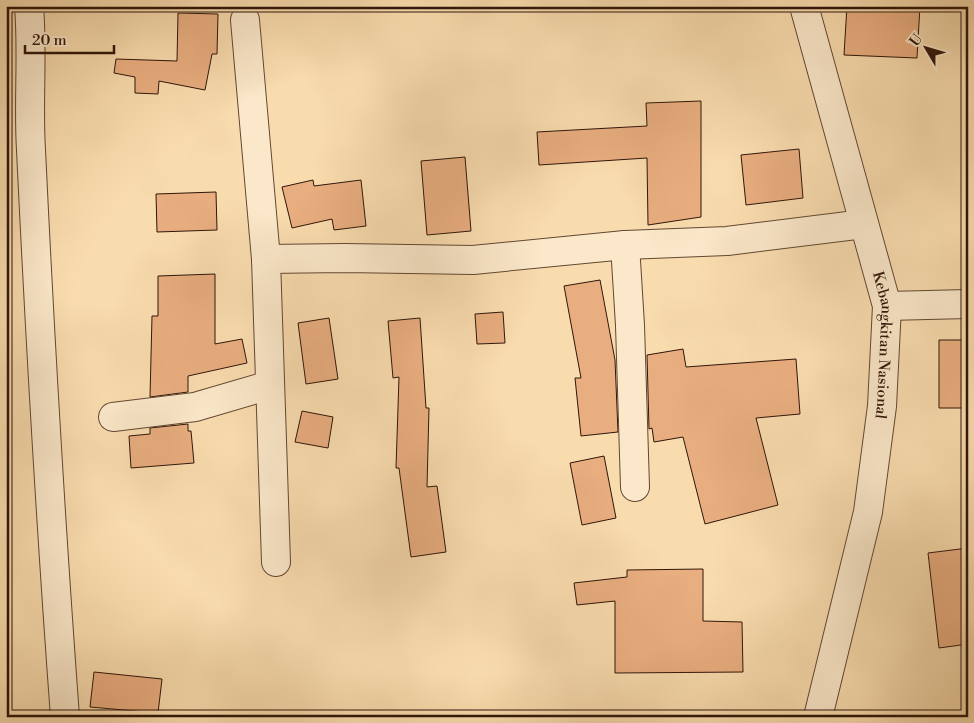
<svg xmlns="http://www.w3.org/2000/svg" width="974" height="723" viewBox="0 0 974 723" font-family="'Libre Bodoni',serif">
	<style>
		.building { fill: #e9ae80; stroke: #2f150a }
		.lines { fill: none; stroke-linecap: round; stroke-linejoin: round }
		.minor-casing { stroke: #624733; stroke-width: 30 }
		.minor { stroke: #fbe8ca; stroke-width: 28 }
		.labels { text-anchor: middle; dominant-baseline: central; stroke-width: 4; stroke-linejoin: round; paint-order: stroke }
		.street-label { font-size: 15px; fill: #2f150a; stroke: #fbe8ca }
	</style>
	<rect width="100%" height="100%" fill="#f9dcae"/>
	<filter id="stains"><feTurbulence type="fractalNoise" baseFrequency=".004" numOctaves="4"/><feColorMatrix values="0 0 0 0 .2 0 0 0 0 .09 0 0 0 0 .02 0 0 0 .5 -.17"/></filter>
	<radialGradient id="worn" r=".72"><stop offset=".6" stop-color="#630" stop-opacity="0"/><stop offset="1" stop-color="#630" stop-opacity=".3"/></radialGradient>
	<path class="building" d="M847,6H920L917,58L844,55Z
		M178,13L218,14L217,54H212L205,90L159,81L158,94L135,93V77L114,73L116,59L177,61Z
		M701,101V217L648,225L647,158L539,165L537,132L647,126L646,103Z
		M799,149L803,198L746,205L741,155Z
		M465,157L471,231L427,235L421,161Z
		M313,180L314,186L361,180L366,226L334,230L332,219L292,228L282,187Z
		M216,192L217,230L157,232L156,194Z
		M215,274V344L242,339L247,363L188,376V392L150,397L152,316H158V276Z
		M600,280L615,360L618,432L581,436L575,378H581L564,286Z
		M503,312L505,343L477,344L475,314Z
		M329,318L338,379L306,384L298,323Z
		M420,318L426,408H429L427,487L437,486L446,552L411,557L399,468H396L399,377L393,378L388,321Z
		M939,340H968V408H939Z
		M683,349L686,367L796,359L800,414L756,418L778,505L705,524L683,437L654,442L652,428L649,429L647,355Z
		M302,411L333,417L328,448L295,442Z
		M188,424V431H191L194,463L131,468L129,436L150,434V428Z
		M604,456L616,518L582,525L570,463Z
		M968,548V644L939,648L928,553Z
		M703,569V621L742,622L743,672L615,673V601L577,605L574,583L627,577V570Z
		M94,672L162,679L158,713L90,707Z"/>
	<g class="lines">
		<g class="minor-casing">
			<g id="minor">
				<path d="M29,6C33,54 28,102 31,150C40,339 51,528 65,717"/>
				<path id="s1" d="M804,6L887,306L882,406L868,512L818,717"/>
				<path d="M245,20L266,259L276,562"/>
				<path d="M625,245L630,325L635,487"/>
				<path d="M266,259L345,258L473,260L625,245L727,241L864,224"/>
				<path d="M887,306L968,304"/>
				<path d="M113,417L195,407L270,385"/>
			</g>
		</g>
		<use href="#minor" class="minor"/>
	</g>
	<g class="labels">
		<g class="street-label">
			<text stroke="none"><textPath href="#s1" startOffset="350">Kebangkitan Nasional</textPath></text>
		</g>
	</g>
	<rect width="974" height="723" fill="none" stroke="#f9dcae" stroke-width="25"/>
	<rect x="8" y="8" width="959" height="708" fill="none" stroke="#2f150a" stroke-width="2.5"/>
	<rect x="12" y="12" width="949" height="698" fill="none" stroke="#2f150a"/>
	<g transform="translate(926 48) rotate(308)" stroke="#fbe8ca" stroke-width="4" paint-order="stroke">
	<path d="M0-4L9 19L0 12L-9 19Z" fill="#2f150a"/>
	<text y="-8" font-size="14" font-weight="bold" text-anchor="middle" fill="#2f150a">U</text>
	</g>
	<path d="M25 45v8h89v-8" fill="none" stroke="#2f150a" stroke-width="2.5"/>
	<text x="32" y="45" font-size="15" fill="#2f150a" stroke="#fbe8ca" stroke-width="4" paint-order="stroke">20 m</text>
	<rect width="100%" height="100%" filter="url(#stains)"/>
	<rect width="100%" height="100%" fill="url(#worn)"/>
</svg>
